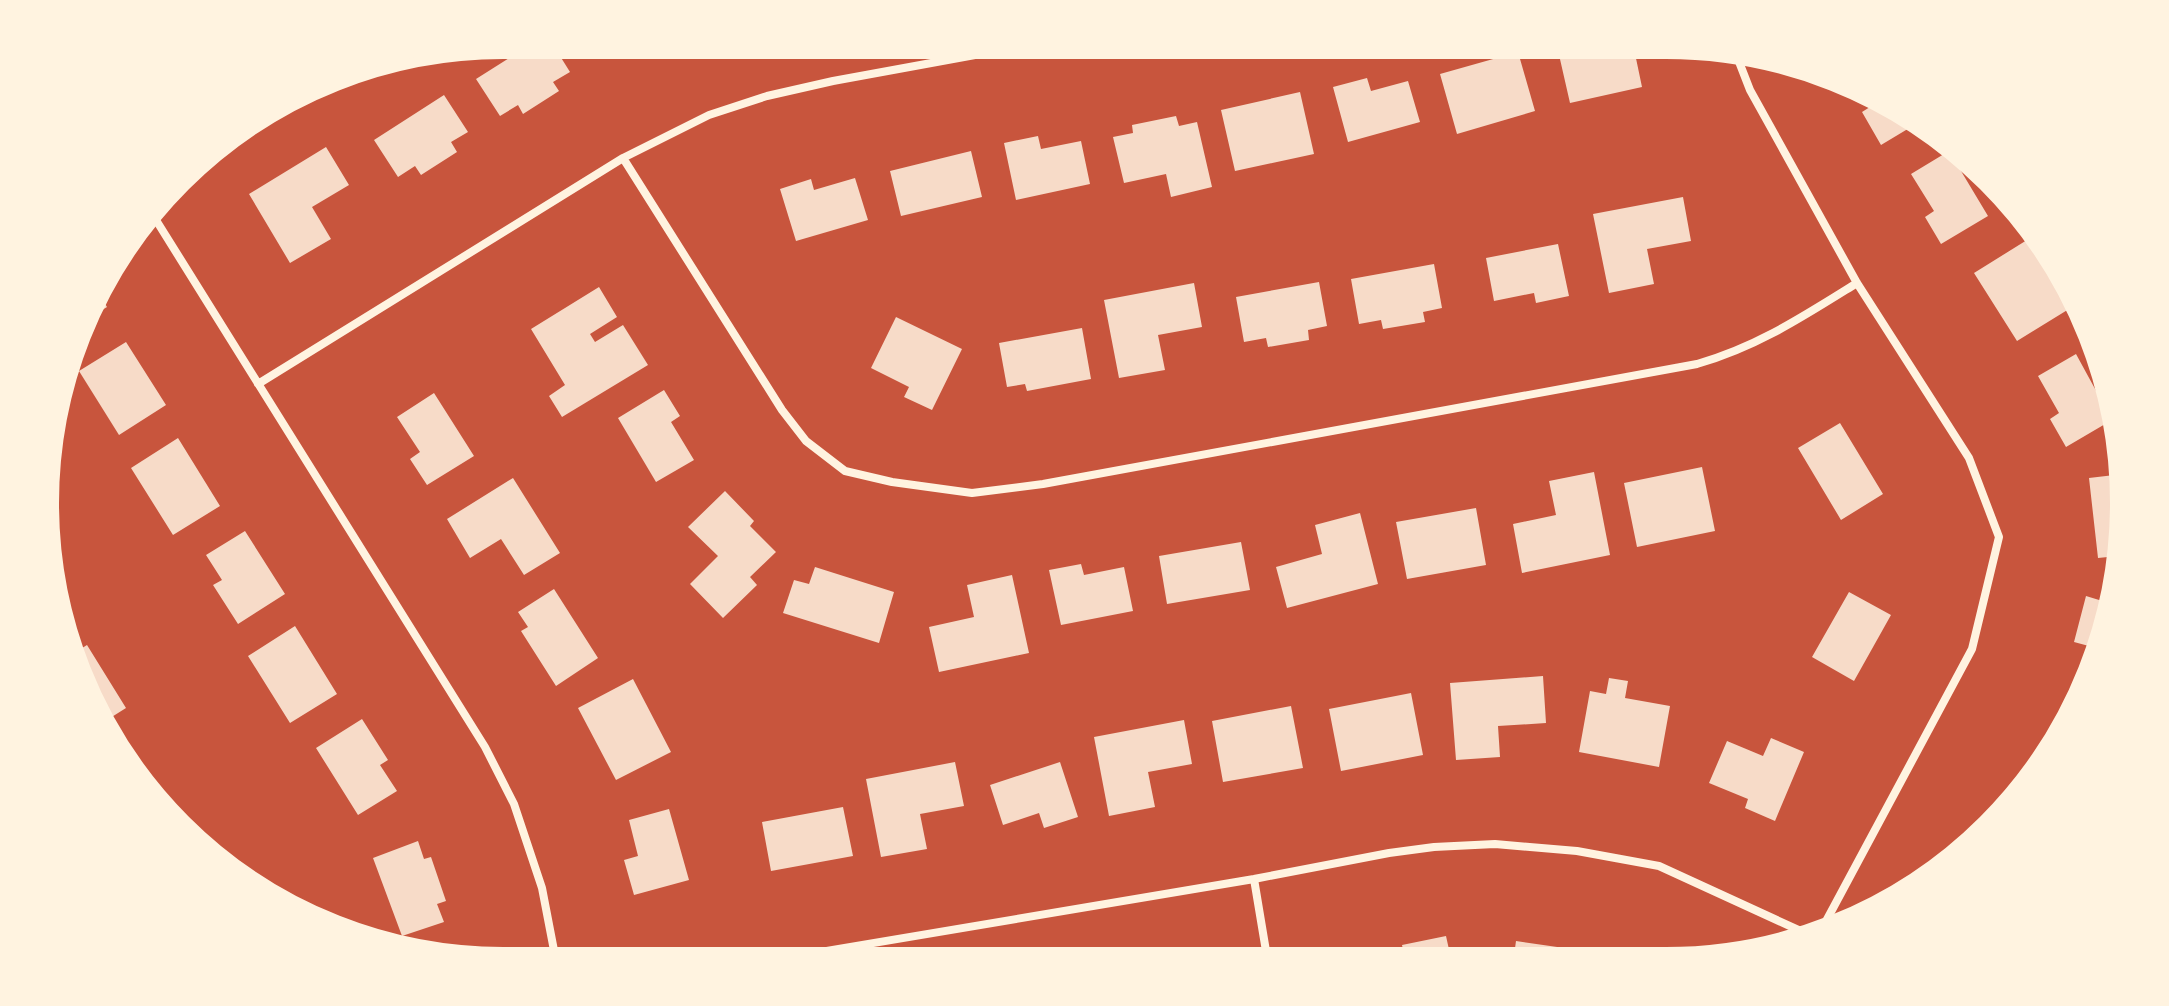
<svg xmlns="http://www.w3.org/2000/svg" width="2169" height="1006" viewBox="0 0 2169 1006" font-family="Mulish,sans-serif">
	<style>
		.building { fill: #f7dbc8 }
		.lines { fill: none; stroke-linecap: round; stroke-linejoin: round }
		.minor { stroke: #fff3e0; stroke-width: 8 }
		.rim { fill: none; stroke: #fff3e0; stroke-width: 10 }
	</style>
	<rect width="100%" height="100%" fill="#c8553d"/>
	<path class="building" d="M538,40H550L570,72L553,82L559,91L523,114L518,105L500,116L476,79Z
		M601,40H657L628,52L624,43L605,50Z
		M1583,40H1591L1594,52L1633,44L1642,87L1570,103L1557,46Z
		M1518,52L1535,111L1457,134L1440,74Z
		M1367,78L1371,91L1408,81L1420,122L1348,142L1333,87Z
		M1300,92L1314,154L1235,171L1221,110Z
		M444,95L468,132L451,142L457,152L421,175L415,166L398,177L374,140Z
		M1881,100L1905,116L1911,127L1881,145L1862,112Z
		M1176,116L1179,126L1197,122L1212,187L1171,197L1166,174L1124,183L1113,137L1133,133L1132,125Z
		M1038,136L1041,149L1081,141L1090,184L1016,200L1004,143Z
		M326,147L349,185L312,207L331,239L290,263L249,194Z
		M971,151L982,197L901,216L890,171Z
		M1949,151L1988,216L1941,244L1925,217L1934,211L1911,174Z
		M855,178L868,220L796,241L780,189L811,179L814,190Z
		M1683,197L1691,241L1647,249L1654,284L1609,293L1593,214Z
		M2027,240L2069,309L2017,341L1974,273Z
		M1558,244L1569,296L1536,303L1534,293L1494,301L1486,258Z
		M1434,264L1442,308L1423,312L1425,322L1383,329L1381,320L1359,324L1351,279Z
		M1319,282L1327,326L1308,330L1309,340L1268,347L1266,338L1244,342L1236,297Z
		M1194,283L1202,327L1158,335L1165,370L1119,378L1104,300Z
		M599,287L617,317L590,334L595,342L623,325L648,365L562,417L549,396L565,385L531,329Z
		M96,289L107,307L83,322L88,307Z
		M896,317L962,349L932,410L904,397L909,387L871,368Z
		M1082,328L1091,379L1027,391L1025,384L1007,387L999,343Z
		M126,342L166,405L119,435L79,371Z
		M2076,354L2112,420L2066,447L2050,419L2059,413L2038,376Z
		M664,390L680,416L671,422L694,460L656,482L618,418Z
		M434,393L474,456L427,485L410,459L420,452L397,417Z
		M1840,423L1883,494L1841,520L1798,448Z
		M178,438L220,506L173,535L131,468Z
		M1702,467L1715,531L1637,547L1624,483Z
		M1594,472L1610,555L1522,573L1513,524L1556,515L1549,481Z
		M2123,474L2129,503L2118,556L2098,558L2089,478Z
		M513,478L560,553L524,575L501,539L470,558L447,519Z
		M725,491L754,521L750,526L776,552L750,577L757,585L723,618L690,584L718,556L688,527Z
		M1476,508L1486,565L1407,579L1396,522Z
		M1360,513L1378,584L1287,608L1276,567L1322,554L1315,525Z
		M245,531L285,594L238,624L213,585L222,580L206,555Z
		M1241,542L1250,590L1167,604L1159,556Z
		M1081,564L1084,575L1124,567L1133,611L1061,625L1049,570Z
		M815,567L894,592L879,643L783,613L794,580L809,584Z
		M1012,575L1029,653L939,672L929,627L974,617L967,585Z
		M554,589L598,658L556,686L521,631L528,627L518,612Z
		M1849,592L1891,615L1854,681L1812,657Z
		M2086,596L2109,603L2100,649L2074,642Z
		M295,626L337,694L290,723L248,656Z
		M87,645L126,708L99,725L74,653Z
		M1543,676L1546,723L1498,726L1500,757L1456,760L1450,683Z
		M1609,678L1628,681L1625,698L1670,706L1659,767L1579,752L1590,691L1606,694Z
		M633,679L671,752L616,780L578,708Z
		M1411,693L1423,755L1341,771L1329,709Z
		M1291,706L1303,768L1223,782L1212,721Z
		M362,719L388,760L380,765L397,791L358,815L316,748Z
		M1184,720L1192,764L1148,772L1155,807L1109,816L1094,737Z
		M2054,722L2066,729L2034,784L2022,796L2015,792Z
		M1771,738L1804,752L1775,821L1745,808L1748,799L1709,783L1727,741L1763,756Z
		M955,762L964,806L920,814L927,849L881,857L866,779Z
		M1060,762L1078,817L1044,828L1039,813L1003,825L990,785Z
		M843,807L853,856L771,871L762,822Z
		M669,809L689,880L634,895L624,860L638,856L629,820Z
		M1989,818L1996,822L1971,847L1970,846Z
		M418,841L424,859L431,857L446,901L437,904L444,922L402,936L373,858Z
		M1446,936L1452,963H1406L1402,945Z
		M1516,941L1599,953L1598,962L1513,963Z"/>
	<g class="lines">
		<path class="minor" d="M1736,54L1750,90L1857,283L1969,458L1999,537L1972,649L1817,938
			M623,158L782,410L806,441L845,471L892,482L972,493L1043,484L1697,364C1757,347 1804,316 1857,283
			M151,212L485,747L514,804L542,888L557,966
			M258,384L623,158L709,115L767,96L833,81L1057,40
			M1254,879L1268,963
			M743,965L1254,879L1389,853L1434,847L1495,844L1577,851L1659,866L1816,938"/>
	</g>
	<path d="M0 0H2169V1006H0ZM503 54H1666A449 449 0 0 1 2115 503V503A449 449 0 0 1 1666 952H503A449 449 0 0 1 54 503V503A449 449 0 0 1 503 54Z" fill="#fff3e0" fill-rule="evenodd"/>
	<path class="rim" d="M503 54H1666A449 449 0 0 1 2115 503V503A449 449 0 0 1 1666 952H503A449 449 0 0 1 54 503V503A449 449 0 0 1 503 54Z"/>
</svg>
